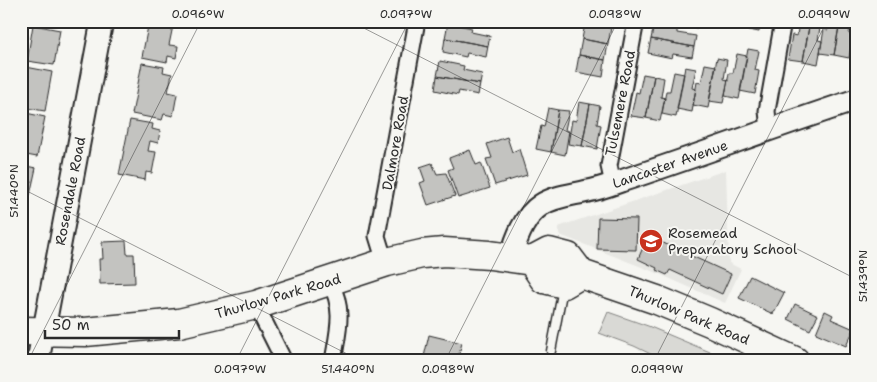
<svg xmlns="http://www.w3.org/2000/svg" width="877" height="382" viewBox="0 0 877 382" font-family="'Shantell Sans',sans-serif">
	<style>
		.built { fill: #e7e7e3 }
		.green { fill: #d9d9d5; stroke: #828280 }
		.building { fill: #c3c3c0; stroke: #2b2b2b }
		.lines { fill: none; stroke-linecap: round; stroke-linejoin: round }
		.lane-casing { stroke: #2b2b2b; stroke-width: 11 }
		.street-casing { stroke: #2b2b2b; stroke-width: 19 }
		.secondary-casing { stroke: #2b2b2b; stroke-width: 25 }
		.highway-casing { stroke: #2b2b2b; stroke-width: 31 }
		.lane { stroke: #f6f6f2; stroke-width: 8 }
		.street { stroke: #f6f6f2; stroke-width: 15 }
		.secondary { stroke: #f6f6f2; stroke-width: 21 }
		.highway { stroke: #f6f6f2; stroke-width: 28 }
		.ticks { fill: none; stroke: #2b2b2b; stroke-width: 1; stroke-opacity: 0.45 }
		.labels { text-anchor: middle; dominant-baseline: central; stroke-width: 4; stroke-linejoin: round; paint-order: stroke }
		.street-label { font-size: 14px; fill: #2b2b2b; stroke: #f6f6f2 }
		.poi-label { font-size: 14px; fill: #2b2b2b; stroke: #f6f6f2; text-anchor: start }
		.neatline { fill: none; stroke: #2b2b2b; stroke-width: 2 }
		.ticks-label { font-size: 12px; text-anchor: middle; fill: #2b2b2b }
	</style>
	<rect width="100%" height="100%" fill="#f6f6f2"/>
	<filter id="ink" filterUnits="userSpaceOnUse"><feTurbulence type="fractalNoise" baseFrequency=".02" numOctaves="2"/><feDisplacementMap in="SourceGraphic" scale="10" xChannelSelector="R" yChannelSelector="G"/><feConvolveMatrix kernelMatrix="1 2 1 2 8 2 1 2 1" color-interpolation-filters="sRGB"/></filter>
	<g filter="url(#ink)">
		<path class="built" d="M726,170L729,263L741,269L725,303L657,273L560,235L558,227Z"/>
		<path class="green" d="M608,312L648,326L729,360L665,361L634,346L599,333Z"/>
		<path class="building" d="M41,21H62V25Z
			M149,21H174L169,45L178,46L176,58L168,56L167,62L142,57Z
			M585,21H612L611,28L585,24Z
			M654,21H698L697,28L678,25L677,29L654,25Z
			M734,21H761L759,32L733,27Z
			M799,21H810L803,61L788,59L792,35L797,36Z
			M810,21H821L818,40L822,41L818,64L803,61Z
			M829,21H840L834,55L820,53L824,29L828,30Z
			M840,21H851L849,34H853L849,58L834,55Z
			M855,21H856V45H851Z
			M448,23L472,28L471,32L490,36L488,46L445,38Z
			M585,24L611,28L608,44L582,39Z
			M33,25L60,30L54,65L27,61Z
			M654,25L677,29V33L696,36L694,47L651,39Z
			M445,38L488,46L486,57L467,53L466,57L443,52Z
			M582,39L608,44L605,60L579,55Z
			M651,39L694,47L692,57L673,54L672,58L648,53Z
			M748,49L759,51L755,70L759,71L755,94L740,91Z
			M737,54L747,56L739,99L725,96L729,73H733Z
			M579,55L605,60L603,77L576,72Z
			M717,58L727,60L724,79L728,80L723,103L709,101Z
			M440,61L464,66L463,70L482,74L480,84L437,76Z
			M142,63L164,67L163,72L172,74L168,92L177,94L173,116L164,114L162,120L132,114Z
			M705,64L716,66L708,108L693,105L697,82L701,83Z
			M26,67L52,72L45,111L21,107V94Z
			M685,67L696,69L692,88L696,89L692,112L677,109Z
			M674,72L684,74L676,117L662,114L666,91H670Z
			M643,74L654,76L646,118L631,116L636,92L639,93Z
			M437,76L480,84L478,95L459,91L458,95L435,90Z
			M654,76L664,78L661,97L665,98L660,121L646,118Z
			M579,102L590,104L582,146L568,144L572,120L576,121Z
			M590,104L600,106L597,124L601,125L597,149L582,146Z
			M548,108L558,110L551,152L536,149L541,126L544,127Z
			M558,110L569,111L565,130L569,131L565,155L551,152Z
			M21,112L45,117L37,157L21,154Z
			M130,120L153,124L152,129L160,131L158,143L150,141L148,151L156,152L152,173L146,172L145,180L119,175Z
			M507,137L512,152L519,149L527,175L495,185L486,159L492,158L487,144Z
			M470,150L476,165L481,163L490,188L458,198L448,170L453,168L449,158Z
			M432,163L437,174L446,173L455,196L428,205L420,183L425,181L420,167Z
			M21,165L36,168L30,195L21,193Z
			M598,218L637,219L636,250L597,249Z
			M648,236L731,274L722,294L670,270L667,275L656,270L657,268L638,259Z
			M126,241L127,254H134L135,283L100,284L99,259H103L102,242Z
			M21,266H24L21,283Z
			M750,276L784,293L773,314L739,298Z
			M795,304L818,315L810,330L788,319Z
			M825,311L833,315L831,319L854,329L846,346L816,333Z
			M429,335L462,343L457,361H423Z
			M469,356L489,361H468Z"/>
		<g class="lines">
			<g class="lane-casing">
				<path id="lane" d="M551,351L563,288
					M745,361L753,346"/>
			</g>
			<g class="street-casing">
				<path id="street" d="M769,129L767,111L783,21
					M613,184L609,166L636,21
					M387,262L381,249L377,236L417,21
					M330,282C345,310 338,331 333,361
					M256,305L284,361"/>
			</g>
			<g class="secondary-casing">
				<path id="secondary" d="M511,257C516,239 524,216 541,205C555,196 572,195 588,191C599,189 610,185 621,181C700,155 777,126 856,100
					M38,361L102,21"/>
			</g>
			<g class="highway-casing">
				<path id="highway" d="M532,261L544,279L564,284L581,274
					M21,331L85,332L179,323L256,305L387,262L422,254L444,252L490,255L532,261L549,252L568,257L581,274L657,300L710,322L795,361"/>
			</g>
			<use href="#lane" class="lane"/>
			<use href="#street" class="street"/>
			<use href="#secondary" class="secondary"/>
			<use href="#highway" class="highway"/>
		</g>
	</g>
	<path class="ticks" d="M350,21L856,279M21,188L361,361M28,361L201,21M236,361L409,21M445,361L618,21M654,361L827,21"/>
	<defs>
		<g id="school-disc" transform="scale(1.25)"><circle r="9.5" fill="#c8321e" stroke="#f6f6f2"/><path d="M0-5L7-2L0 1L-7-2ZM-4 1L0 2.5L4 1V4Q0 6-4 4Z" fill="#fff"/></g>
	</defs>
	<g fill-rule="evenodd">
		<use href="#school-disc" x="651" y="241"/>
	</g>
	<g class="labels">
		<g class="street-label">
			<text transform="translate(620 103) rotate(-79)">Tulsemere Road</text>
			<text transform="translate(395 143) rotate(-80)">Dalmore Road</text>
			<text transform="translate(670 164) rotate(-19)">Lancaster Avenue</text>
			<text transform="translate(70 191) rotate(-79)">Rosendale Road</text>
			<text transform="translate(278 296) rotate(-16)">Thurlow Park Road</text>
			<text transform="translate(689 315) rotate(23)">Thurlow Park Road</text>
		</g>
		<g class="poi-label">
			<text x="668" y="233">Rosemead<tspan x="668" dy="16">Preparatory School</tspan></text>
		</g>
	</g>
	<rect width="877" height="382" fill="none" stroke="#f6f6f2" stroke-width="55"/>
	<path d="M45 330v8h134v-8" fill="none" stroke="#2b2b2b" stroke-width="2.5"/>
	<text x="52" y="330" font-size="15" fill="#2b2b2b" stroke="#f6f6f2" stroke-width="4" paint-order="stroke">50 m</text>
	<rect x="28" y="28" width="822" height="326" class="neatline"/>
	<g class="ticks-label">
		<text x="198" y="18">0.096°W</text>
		<text x="406" y="18">0.097°W</text>
		<text x="615" y="18">0.098°W</text>
		<text x="824" y="18">0.099°W</text>
		<text transform="translate(14 191) rotate(-90)" y="4">51.440°N</text>
		<text transform="translate(863 276) rotate(-90)" y="4">51.439°N</text>
		<text x="240" y="373">0.097°W</text>
		<text x="348" y="373">51.440°N</text>
		<text x="448" y="373">0.098°W</text>
		<text x="657" y="373">0.099°W</text>
	</g>
</svg>
